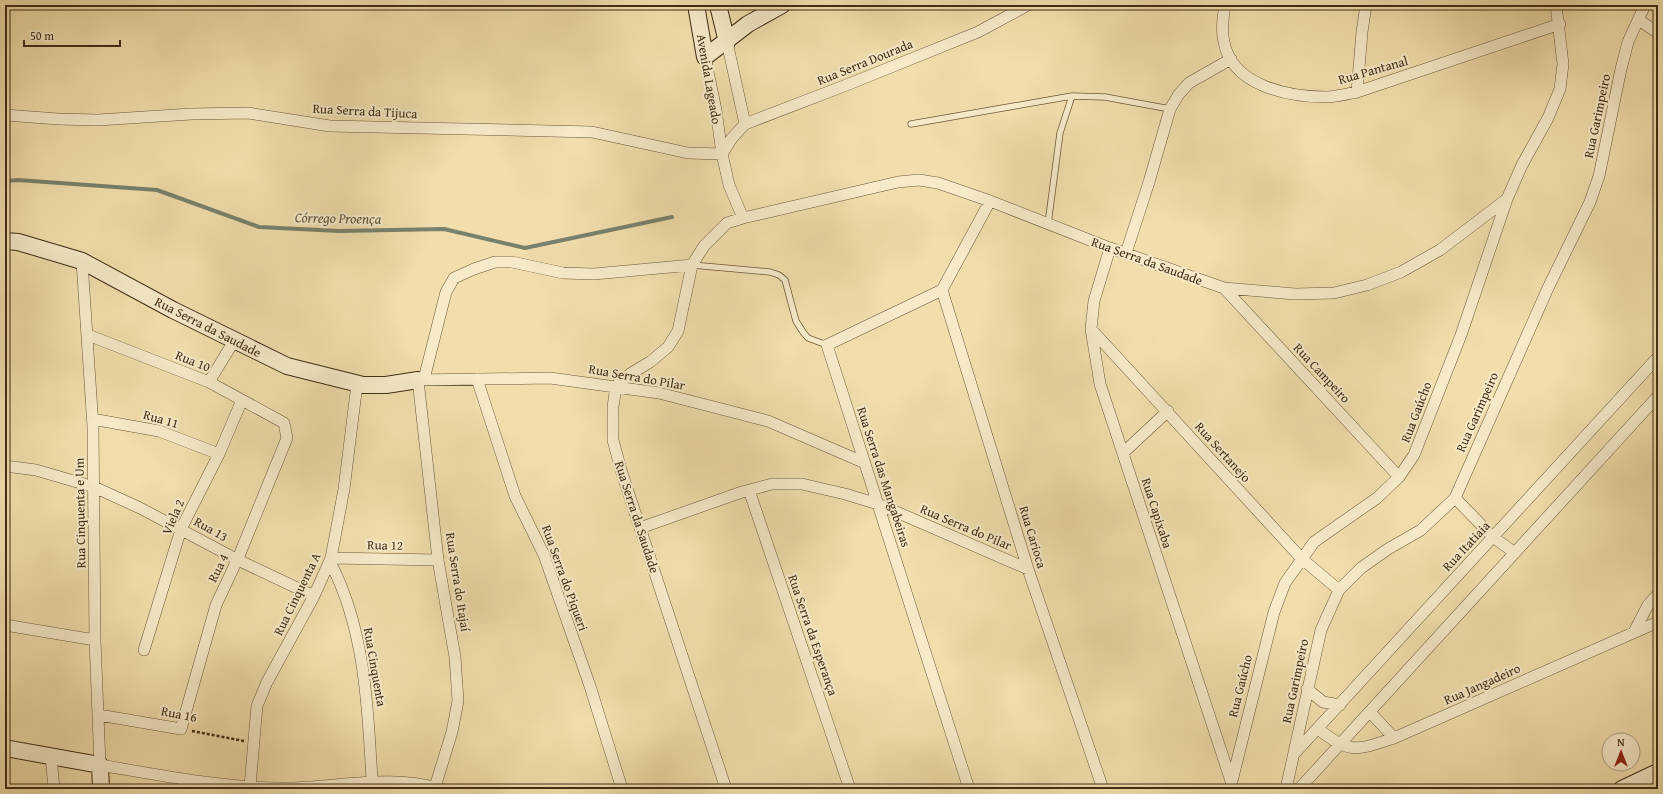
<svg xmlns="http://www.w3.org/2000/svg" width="1663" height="794" viewBox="0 0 1663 794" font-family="'Gentium Book Plus',serif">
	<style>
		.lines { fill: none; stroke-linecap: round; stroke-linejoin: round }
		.stream { stroke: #77826d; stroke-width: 4 }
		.lane-casing { stroke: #6c583b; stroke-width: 7 }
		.street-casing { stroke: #6c583b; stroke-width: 12 }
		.secondary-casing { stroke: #402c15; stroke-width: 18 }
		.path { stroke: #402c15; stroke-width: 2.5; stroke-dasharray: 3 2; stroke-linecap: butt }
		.lane { stroke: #f6eac9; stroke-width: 5.5 }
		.street { stroke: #f6eac9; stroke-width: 11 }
		.secondary { stroke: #f6eac9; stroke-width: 16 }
		.labels { text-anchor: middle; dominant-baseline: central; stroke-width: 4; stroke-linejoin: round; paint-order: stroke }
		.street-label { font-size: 13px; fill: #402c15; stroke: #f6eac9 }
		.water-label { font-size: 14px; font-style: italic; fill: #57503a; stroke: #f6eac9 }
	</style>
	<rect width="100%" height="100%" fill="#f1deac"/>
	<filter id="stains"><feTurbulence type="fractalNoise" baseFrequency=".005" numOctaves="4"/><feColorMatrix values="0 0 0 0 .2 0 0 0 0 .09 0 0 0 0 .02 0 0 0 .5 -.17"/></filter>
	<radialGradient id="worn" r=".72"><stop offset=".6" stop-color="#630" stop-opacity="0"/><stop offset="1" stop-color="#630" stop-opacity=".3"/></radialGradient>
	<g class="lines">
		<path class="stream" d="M5,181L18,180L157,190L259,227L339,231L444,229L525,248L672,217"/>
		<g class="lane-casing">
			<path id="lane" d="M911,124L1072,96L1105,97L1170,109
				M1048,224L1060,133L1072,96
				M692,265L770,272L779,275L785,280L796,321L803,332L808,338L827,345"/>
		</g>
		<g class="street-casing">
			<path id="street" d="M1225,5C1223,17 1221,30 1224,42C1232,86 1289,97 1326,97C1336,97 1347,94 1357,92L1560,24
				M1639,20L1658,33
				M727,42L745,124
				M705,57L716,110L722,154L729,185L743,218
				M1357,92L1362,32L1366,5
				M5,115L58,119L98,120L191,114L248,113L330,126L592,132L688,153L722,154
				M722,154L732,138L745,124L844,86L978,32L1028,5
				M1110,248L1094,301L1091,329L1100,384L1231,781
				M1126,253L1149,182L1170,109L1179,94L1189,83L1231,59
				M82,261L93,427L95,640L100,765C159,775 218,787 278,788C333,789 387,773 441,789
				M1224,288L1399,477
				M942,290L1028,569L1103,789
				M1091,329L1301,558L1339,590
				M88,335L209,382L284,423L287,438L239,556L216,605L181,729L99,715
				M424,379L446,292L454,278L474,269L495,262H512L563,273L594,274L692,265
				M477,379L515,496L544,555L590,686L622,789
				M209,382L234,341
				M92,419L159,431L219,454
				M1123,453L1168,411
				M5,466L36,470L94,487L140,508L238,560L314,596
				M749,490L850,789
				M1455,498L1493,537L1515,553
				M640,528L742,492L772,484H802L845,494L878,504L1028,569
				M331,558L438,560
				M330,562C365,628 368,708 372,781
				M5,625L95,640
				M1634,632L1648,605L1658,594
				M144,650L181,529L219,454L242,400
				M1307,689L1323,702L1340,705
				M1370,712L1394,738
				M1318,729C1351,754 1355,751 1394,738L1658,622
				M1294,754L1658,357
				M51,756L54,789
				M250,786L257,706L267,682L314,596L331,558L344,489L357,384
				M435,787L452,732L458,701L455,657L438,560L418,380L550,378L659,393L768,421L865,463
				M726,789L621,470L613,440V407L616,386L630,374L650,362L668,347L678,331L692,265L704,246L727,223L743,218L898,182L919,180L938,183L990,201L1110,248L1224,288L1295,294L1334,293L1367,285L1401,272L1440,250L1507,199
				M969,789L827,345L942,290L990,201
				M1230,789L1274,612L1285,583L1314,542L1377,498L1399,477L1414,455L1461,335L1507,199L1522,165L1548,118L1560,89L1563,64L1556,5
				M1286,789L1321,630L1339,590L1361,568L1388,549L1421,530L1455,498L1548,288L1590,202L1599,176L1621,69L1628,42L1645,5
				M1299,789L1658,396"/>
		</g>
		<g class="secondary-casing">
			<path id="secondary" d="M696,5L705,57L748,24L782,5
				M718,5L727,42
				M5,241L18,242L82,261L173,310L287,366L363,385H386L418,380
				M5,748L100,765L101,789
				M1622,789L1658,772"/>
		</g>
		<path class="path" d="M192,731L244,741"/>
		<use href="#lane" class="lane"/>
		<use href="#street" class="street"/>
		<use href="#secondary" class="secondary"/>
	</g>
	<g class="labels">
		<g class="street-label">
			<text transform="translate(865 62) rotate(-22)">Rua Serra Dourada</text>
			<text transform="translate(1373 70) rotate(-16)">Rua Pantanal</text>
			<text transform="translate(709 79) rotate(80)">Avenida Lageado</text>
			<text transform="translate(365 111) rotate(3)">Rua Serra da Tijuca</text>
			<text transform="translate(1597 116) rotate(-78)">Rua Garimpeiro</text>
			<text transform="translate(1147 261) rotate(20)">Rua Serra da Saudade</text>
			<text transform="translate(208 327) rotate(27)">Rua Serra da Saudade</text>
			<text transform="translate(193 361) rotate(22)">Rua 10</text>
			<text transform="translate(1322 373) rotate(47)">Rua Campeiro</text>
			<text transform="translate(637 377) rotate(10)">Rua Serra do Pilar</text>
			<text transform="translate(1416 412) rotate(-69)">Rua Gaúcho</text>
			<text transform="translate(1477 412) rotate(-66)">Rua Garimpeiro</text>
			<text transform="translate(161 419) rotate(16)">Rua 11</text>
			<text transform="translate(1223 452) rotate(48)">Rua Sertanejo</text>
			<text transform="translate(884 477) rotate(72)">Rua Serra das Mangabeiras</text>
			<text transform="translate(80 513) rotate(-91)">Rua Cinquenta e Um</text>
			<text transform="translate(1157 513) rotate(72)">Rua Capixaba</text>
			<text transform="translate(173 517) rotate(-67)">Viela 2</text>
			<text transform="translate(637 517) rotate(72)">Rua Serra da Saudade</text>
			<text transform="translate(966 527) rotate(23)">Rua Serra do Pilar</text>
			<text transform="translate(211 529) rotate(29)">Rua 13</text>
			<text transform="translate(1033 537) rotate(73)">Rua Carioca</text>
			<text transform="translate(385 545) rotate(1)">Rua 12</text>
			<text transform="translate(1466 546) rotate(-47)">Rua Itatiaia</text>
			<text transform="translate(218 568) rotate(-64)">Rua 4</text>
			<text transform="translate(565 578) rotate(70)">Rua Serra do Piqueri</text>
			<text transform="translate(458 582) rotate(81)">Rua Serra do Itajaí</text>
			<text transform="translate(297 594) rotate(-64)">Rua Cinquenta A</text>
			<text transform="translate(813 635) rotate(71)">Rua Serra da Esperança</text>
			<text transform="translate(375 667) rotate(80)">Rua Cinquenta</text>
			<text transform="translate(1295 681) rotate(-78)">Rua Garimpeiro</text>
			<text transform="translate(1482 684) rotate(-24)">Rua Jangadeiro</text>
			<text transform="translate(1240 686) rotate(-76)">Rua Gaúcho</text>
			<text transform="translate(179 714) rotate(11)">Rua 16</text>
		</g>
		<g class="water-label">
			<text transform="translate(338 218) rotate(1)">Córrego Proença</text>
		</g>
	</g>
	<rect width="1663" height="794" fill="none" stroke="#f1deac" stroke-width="20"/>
	<rect x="6" y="6" width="1651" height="782" fill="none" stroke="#402c15" stroke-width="2"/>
	<rect x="10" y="10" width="1643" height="774" fill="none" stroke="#402c15"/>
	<g transform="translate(1621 752)"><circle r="19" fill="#f6eac9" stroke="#ad9e81"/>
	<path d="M0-3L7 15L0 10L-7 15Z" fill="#8f2418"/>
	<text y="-6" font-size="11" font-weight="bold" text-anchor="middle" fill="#402c15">N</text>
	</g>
	<path d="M24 40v6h96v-6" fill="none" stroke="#402c15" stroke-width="2"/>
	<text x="30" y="40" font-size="12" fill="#402c15" stroke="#f6eac9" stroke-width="3" paint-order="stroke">50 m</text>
	<rect width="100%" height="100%" filter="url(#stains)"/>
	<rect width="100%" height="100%" fill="url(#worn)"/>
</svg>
